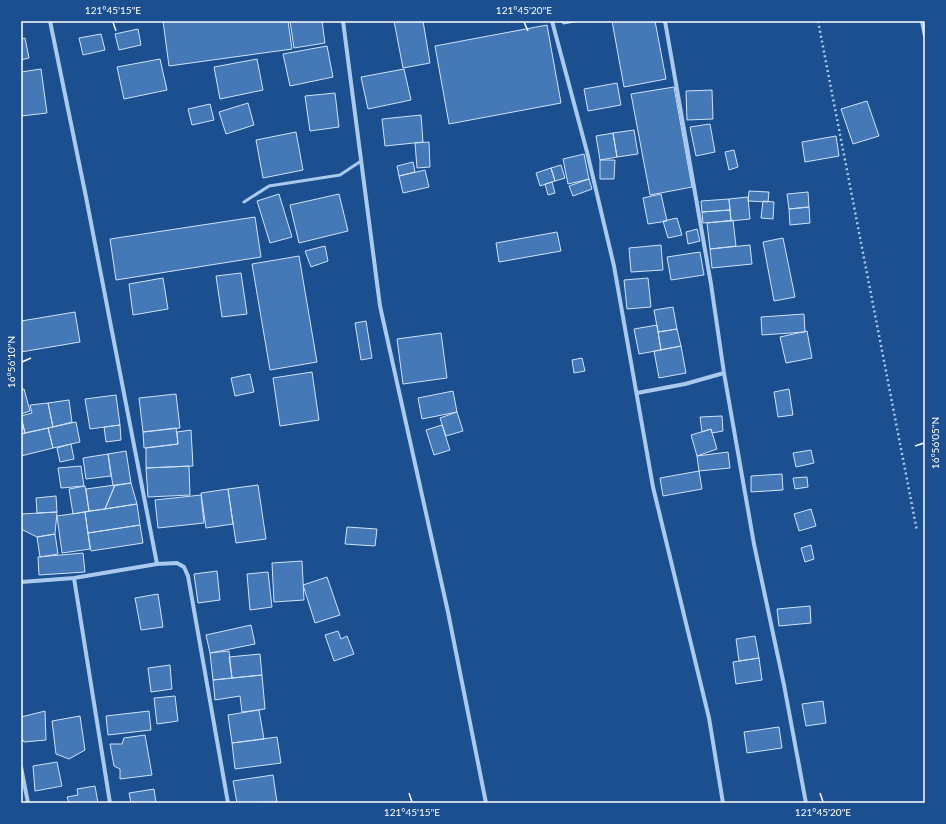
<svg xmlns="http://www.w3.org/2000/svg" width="946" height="824" viewBox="0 0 946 824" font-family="Lato,sans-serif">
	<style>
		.building { fill: #4478b7; stroke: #cfe3fa }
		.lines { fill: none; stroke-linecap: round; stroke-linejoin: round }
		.path { stroke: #a9c9ee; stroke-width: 2.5; stroke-dasharray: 2 3; stroke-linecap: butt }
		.service { stroke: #a9c9ee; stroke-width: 3 }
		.minor { stroke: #a9c9ee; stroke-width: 4 }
		.ticks { fill: none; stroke: #fff; stroke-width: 1.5 }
		.neatline { fill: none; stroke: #fff; stroke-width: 1.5 }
		.ticks-label { font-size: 10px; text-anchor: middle; fill: #fff }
	</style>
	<rect width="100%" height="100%" fill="#1b4f8f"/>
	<path class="building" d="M163,21H288L292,49L169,66Z
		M290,21H322L325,43L294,48Z
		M394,21H423L430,63L403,68Z
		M562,21H580L563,24Z
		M612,21H655L666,79L624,87Z
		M547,25L561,103L449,124L435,46Z
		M138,29L141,45L119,50L115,34Z
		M101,34L105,50L83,55L79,38Z
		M25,38L29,58L21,60V39Z
		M327,46L333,77L290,86L283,54Z
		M160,59L167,90L124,99L117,67Z
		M257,59L263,90L220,99L214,67Z
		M41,69L47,113L21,116V72Z
		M404,69L411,100L368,109L361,77Z
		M617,83L621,105L588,111L584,89Z
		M674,87L692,187L650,195L631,94Z
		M712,90L713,119L687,120L686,91Z
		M335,93L339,127L310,131L305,96Z
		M867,101L879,136L853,144L841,109Z
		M248,103L254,125L226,134L219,112Z
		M210,104L214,120L192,125L188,109Z
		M421,115L423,142L385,146L382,119Z
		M710,124L715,152L696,156L690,127Z
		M634,130L638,154L617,157L613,133Z
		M296,132L303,170L263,178L256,140Z
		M613,133L617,157L600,160L596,136Z
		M836,136L839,156L805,162L802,142Z
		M429,142L430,167L417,168L415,143Z
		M734,150L738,167L729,170L725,152Z
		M584,154L589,179L568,184L563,159Z
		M600,160H615L614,179H600Z
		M413,162L415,172L399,176L397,166Z
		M561,165L565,178L555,181L551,168Z
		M551,168L555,181L540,186L536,173Z
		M425,170L429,187L403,193L399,176Z
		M589,179L592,189L573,196L569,186Z
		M552,182L555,193L548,195L545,184Z
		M749,191L769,192L768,202L748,201Z
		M808,192L809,207L789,209L787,194Z
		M279,194L292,237L270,243L257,201Z
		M339,194L348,231L299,243L290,205Z
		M661,194L667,221L648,224L643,198Z
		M748,197L750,219L731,221L729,199Z
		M729,199L730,210L702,212L701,201Z
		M763,201L774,202L773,219L761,218Z
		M809,207L810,223L790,225L789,209Z
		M730,210L731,221L703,223L702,212Z
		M255,217L261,257L116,280L110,239Z
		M677,218L682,235L668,238L663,221Z
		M733,220L736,246L710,249L707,223Z
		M697,229L700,241L688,244L686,232Z
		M557,232L561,251L499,262L496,243Z
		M783,238L795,297L774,301L763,242Z
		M661,245L663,270L631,272L629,248Z
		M750,245L752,264L712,268L710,249Z
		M325,246L328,261L311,267L305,251Z
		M700,252L704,275L671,280L667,257Z
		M299,256L317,362L270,370L252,264Z
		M241,273L247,314L222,317L216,276Z
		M163,278L168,309L133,315L129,284Z
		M648,278L651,307L627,309L624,280Z
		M673,307L677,329L658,332L654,310Z
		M75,312L80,342L21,352V321Z
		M804,314L805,332L762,335L761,317Z
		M366,321L372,358L361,360L355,323Z
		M657,325L661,350L639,354L634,329Z
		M677,329L681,346L661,350L658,332Z
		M807,331L812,358L786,363L780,337Z
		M441,333L447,378L403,384L397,339Z
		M681,346L686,373L659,378L654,351Z
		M582,358L585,371L574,373L572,360Z
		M312,372L319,420L280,426L273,378Z
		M250,374L254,392L235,396L231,378Z
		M24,389L30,411L21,414V390Z
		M789,389L793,415L778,417L774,392Z
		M453,391L457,412L422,419L418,398Z
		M176,394L180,428L143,432L139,398Z
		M116,395L120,425L90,429L85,399Z
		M69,400L72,422L53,427L48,403Z
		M48,403L53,427L25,433L21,416L32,413L30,405Z
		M457,412L463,431L446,436L440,418Z
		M722,416L723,431L712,433L711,429L702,432L700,417Z
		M21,418L25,433L21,434Z
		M76,422L80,442L53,448L48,428Z
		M120,425L121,440L106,442L104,427Z
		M442,425L450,450L434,455L426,430Z
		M48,428L53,448L21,456V434Z
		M176,428L178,444L144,448L143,432Z
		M711,429L717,449L697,456L691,435Z
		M191,430L193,466L146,468V448L178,444L177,432Z
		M71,444L74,459L60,462L57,448Z
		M811,450L814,463L796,467L793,453Z
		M126,451L131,483L113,486L108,454Z
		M728,452L730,468L699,471L697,456Z
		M108,454L111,476L86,479L83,458Z
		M81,466L84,486L61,488L58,468Z
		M189,466L190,495L148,497L146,468Z
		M699,471L702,489L663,496L660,478Z
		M782,474L783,490L751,492V476Z
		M807,477L808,487L795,489L793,478Z
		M131,483L137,504L105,509L115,485Z
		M115,485L105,509L89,511L86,489Z
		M258,485L266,539L236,543L228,489Z
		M85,486L89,511L73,514L69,489Z
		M228,489L233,524L206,528L201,493Z
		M201,495L204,523L158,528L155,500Z
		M56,496L57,512L37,513L36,498Z
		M137,504L140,525L88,533L85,512Z
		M811,509L816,526L799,531L794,514Z
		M57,512L55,534L37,537L21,529V514Z
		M85,512L90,549L62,553L57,516Z
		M140,525L143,543L91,551L88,533Z
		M347,527L377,529L375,546L345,544Z
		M55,534L58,554L40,557L37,537Z
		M811,545L814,559L805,562L801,548Z
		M83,553L85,572L39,575L38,557Z
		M302,561L304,600L274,602L272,563Z
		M217,571L220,600L198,603L194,574Z
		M268,572L272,607L250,610L247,574Z
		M327,577L340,615L315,623L303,585Z
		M158,594L163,627L141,630L135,598Z
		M810,606L811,623L779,626L777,609Z
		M251,625L255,644L210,653L206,635Z
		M338,631L341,639L347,636L354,654L334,661L325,635Z
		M755,636L759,658L739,661L736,639Z
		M229,651L232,678L213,680L210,653Z
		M260,654L262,675L232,678L229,657Z
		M759,658L762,680L736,684L733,662Z
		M170,665L172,689L151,692L148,668Z
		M262,675L265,709L242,712L240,696L215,700L213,680Z
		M175,696L178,721L157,724L154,698Z
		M823,701L826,723L806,726L802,704Z
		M259,710L264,739L232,743L228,715Z
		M45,711L46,740L24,742L21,737V717Z
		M149,711L151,730L108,735L106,716Z
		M80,716L85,750L69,759L56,754L52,721Z
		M779,727L782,748L747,753L744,732Z
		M145,735L152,775L120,779V769L114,766L110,744H122L124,738Z
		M277,737L281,763L235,769L232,743Z
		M57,762L62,786L35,791L33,766Z
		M273,775L277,802L237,803L233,781Z
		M95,786L98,803H69L67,797L78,795L77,789Z
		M154,789L156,803H131L129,793Z"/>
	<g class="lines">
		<path class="path" d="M818,21L917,531"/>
		<path class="service" d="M244,202L269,186L340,175L361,161"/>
		<path class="minor" d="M50,21L86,197L157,564
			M343,21L380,306L448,612L486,803
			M552,21L587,152L614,266L653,487L709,718L723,803
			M665,21L711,284L724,373
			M922,21L925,36
			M637,393L685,384L724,373L754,544L784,685L806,803
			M74,578L110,803
			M21,582L74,578L157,564L177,563L184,567L188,576L228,803
			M21,767L28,803"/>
	</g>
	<path class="ticks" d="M113,22L116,31M524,22L528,31M22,362L31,358M915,446L924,443M409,793L412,802M820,793L823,802"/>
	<rect width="946" height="824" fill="none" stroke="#1b4f8f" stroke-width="44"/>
	<rect x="22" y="22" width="902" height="780" class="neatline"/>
	<g class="ticks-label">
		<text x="113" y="14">121°45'15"E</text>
		<text x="524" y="14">121°45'20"E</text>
		<text transform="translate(11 362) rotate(-90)" y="4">16°56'10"N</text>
		<text transform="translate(935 443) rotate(-90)" y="4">16°56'05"N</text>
		<text x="412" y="816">121°45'15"E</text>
		<text x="823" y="816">121°45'20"E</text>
	</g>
</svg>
